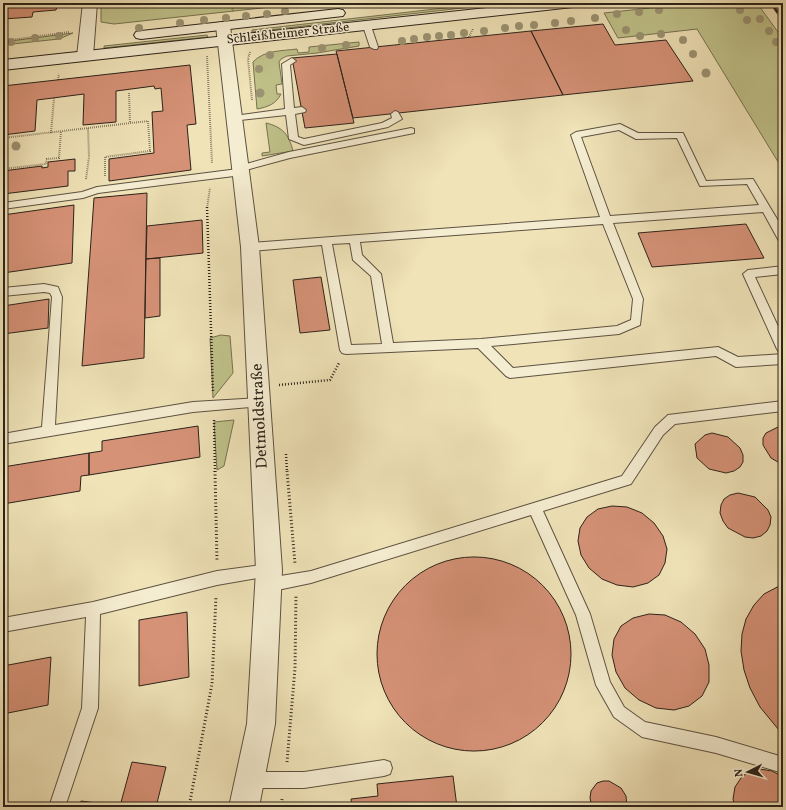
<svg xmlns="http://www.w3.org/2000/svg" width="786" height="810" viewBox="0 0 786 810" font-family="Vollkorn,serif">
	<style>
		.green { fill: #c0c28a; stroke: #767252 }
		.building { fill: #d69277; stroke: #2c2219 }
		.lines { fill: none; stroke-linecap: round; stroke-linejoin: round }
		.service-casing { stroke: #5d5241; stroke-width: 2 }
		.minor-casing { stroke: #5d5241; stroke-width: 2 }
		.secondary-casing { stroke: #2c2219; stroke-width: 2 }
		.path-far2 { stroke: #2c2219; stroke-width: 2; stroke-dasharray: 0.5 1.5; stroke-linecap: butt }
		.path-far1 { stroke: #2c2219; stroke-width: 2.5; stroke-dasharray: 1 2; stroke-linecap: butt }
		.path { stroke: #2c2219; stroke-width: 3; stroke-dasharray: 1 2.5; stroke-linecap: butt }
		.service { fill: #f5edd1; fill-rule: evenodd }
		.minor { fill: #f5edd1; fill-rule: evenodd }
		.secondary { fill: #f5edd1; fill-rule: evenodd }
		.rail-casing { stroke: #2c2219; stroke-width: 3 }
		.rail { stroke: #f5edd1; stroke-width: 2; stroke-dasharray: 6; stroke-linecap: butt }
		.tree { fill: #9c9373 }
		.labels { text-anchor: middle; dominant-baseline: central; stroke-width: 3; stroke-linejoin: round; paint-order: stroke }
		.far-street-label { font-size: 13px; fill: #2c2219; stroke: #f5edd1 }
		.street-label { font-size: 16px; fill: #2c2219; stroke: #f5edd1 }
	</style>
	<rect width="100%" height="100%" fill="#f0e3b8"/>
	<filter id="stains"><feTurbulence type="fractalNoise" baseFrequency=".005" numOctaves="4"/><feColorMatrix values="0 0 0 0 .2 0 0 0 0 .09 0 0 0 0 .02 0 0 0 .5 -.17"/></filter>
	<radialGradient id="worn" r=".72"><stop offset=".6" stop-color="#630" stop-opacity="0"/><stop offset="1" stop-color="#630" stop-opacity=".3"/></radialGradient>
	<path class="green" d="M147,3H308L114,24L101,22V7Z
		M696,3H757L783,39V170L697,29L618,38L604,13Z
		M479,4L480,6L252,32V30Z
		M73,33L59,39L3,45V42Z
		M207,35L208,37L104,48V46Z
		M359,42V46L317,53L287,56L281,59L279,62L282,84L276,85L277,94H281C276,104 268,107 257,109L253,62C264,50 282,51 297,49L298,53L309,52V47Z
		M266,123C283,127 289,135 293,151L262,156V153L270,152Z
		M221,335L230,336L233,373L213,398L210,338Z
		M234,420L224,466L217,470L214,422Z"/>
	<path class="building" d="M3,3H58L56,10L33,12L32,17L3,19Z
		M105,3H147L105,6Z
		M603,24L615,45L666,40L693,81L563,95L531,31Z
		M531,31L563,95L353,118L336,51Z
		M337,54L354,123L305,128L292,58Z
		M190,65L196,124L187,125L191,170L109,181V159L154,153L152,112L163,111L161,88L155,89L154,86L116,91V122L83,125L84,94L37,100L35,131L3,135L5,103L3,104V86Z
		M75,159V171H68V186L3,194V171L42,166V168L48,167V162Z
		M147,193L144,358L82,366L94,198Z
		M74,205L72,263L3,273V215Z
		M202,220L203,253L146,259L147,226Z
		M746,224L764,258L652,267L638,233Z
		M160,258V316L145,318L146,259Z
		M321,277L330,330L300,333L293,280Z
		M49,299L48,328L3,334V306Z
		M198,426L200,457L89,475V453L102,451V441Z
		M778,427H783V465L771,458L763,445V438L766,433Z
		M712,433L728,437L740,448L743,455V462L740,467L734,471L726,473L709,469L697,458L695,444L705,435Z
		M89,453V475L81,476L80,491L3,504V467Z
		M738,493L755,497L768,510L771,517L770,525L767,531L761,536L753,538L745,537L728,528L723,521L720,513L721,505L724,499L730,495Z
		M612,506L627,507L642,513L654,523L663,536L667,549L665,563L659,575L648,583L633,587L617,585L602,579L589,568L581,555L578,541L580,528L587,517L598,509Z
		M377 654a97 97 0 1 1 194 0a97 97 0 1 1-194 0Z
		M783,584V735L760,707L750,688L744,670L741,651L742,634L746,619L754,605L764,594Z
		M187,612L189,677L139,686V620Z
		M649,614L665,615L681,622L695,634L705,649L709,665V682L702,696L689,706L674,710L656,708L639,700L625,688L616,672L612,655L614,639L621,626L633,618Z
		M51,657L48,705L3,714V666Z
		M132,762L166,767L156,807H79L81,801L120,806Z
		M760,769L772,771L783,777V807H735L733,799L735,787L741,778L749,771Z
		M453,776L457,807H352L351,799L378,796L377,784Z
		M603,781H609L621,788L626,796L627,807H592L590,798L591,791L597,783Z"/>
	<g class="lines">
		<g class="service-casing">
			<path id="service" d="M364,24L371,26L378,47L377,49H374L370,47L363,26Z
				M292,58L296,61L290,65L294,108L302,107L306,110L305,112L295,114L298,137L304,139L382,123L392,118L391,114L395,111L398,112L402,119L388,127L304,145L289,139L286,115L231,121L229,119L234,116L285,109L282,64Z
				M620,124L638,133H683L706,181L753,179L783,229V242L779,241L763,212L613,223L643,299L640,325L619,334L491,346L513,368L718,347L738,357L783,354V364L736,367L716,356L510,378L506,376L478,348L346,354L342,353L340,350L322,245L250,251L245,247L250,243L600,217L571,135L576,132ZM619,130L636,139L677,138L700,186L747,184L759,205L610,216L581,137ZM603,224L633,299L631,320L617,326L481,339L393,343L381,274L362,255L360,242ZM350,243L353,260L371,276L382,344L351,345L332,244Z
				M411,128L414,129V133L290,158L246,170L245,174L242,175L98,193L83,198L3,209V203L82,192L97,187L238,169L239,166L289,152Z
				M783,266V274L755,277L783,337V353L779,352L777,349L743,274L748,270Z
				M44,284L58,287L62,297L55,425L193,402L259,398L263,400L265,403L263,406L193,412L3,444V434L42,427L52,297L50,293L44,292L3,296V288Z
				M783,401V411L675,424L663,435L631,484L543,511L590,614L610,682L624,707L645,722L716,737L783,757V773L716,753L642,737L614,717L596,685L576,615L531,515L311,583L268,592L263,590L261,585L263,580L268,578L311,571L622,476L655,427L668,415Z
				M269,564L274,565L276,570L274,575L269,576L217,585L100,614L98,708L65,807H49L82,708L86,617L3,632V618L93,602L217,571Z
				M384,760L390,762L392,768L390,774L384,776L304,788H250L244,786L242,780L244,774L250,772H304Z"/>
		</g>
		<g class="minor-casing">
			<path id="minor" d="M83,3H97L93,56L90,59H80L77,56Z
				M223,22L228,23L230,26L259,247L282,570L275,724L259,807H229L247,724L256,570L241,247L216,26L218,23Z"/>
		</g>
		<g class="secondary-casing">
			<path id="secondary" d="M533,3H580L578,6L573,7L3,70V60Z
				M338,9L343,10L345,13L343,16L141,39L136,38L134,35L136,32L141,31Z"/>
		</g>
		<path class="path-far2" d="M231,3L233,11
			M469,37L473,29
			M3,41L69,32
			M250,52L248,59L252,100
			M207,56L212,163
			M58,80L59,74
			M129,93L130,123
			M51,133L54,98
			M3,138L148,121L150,151L105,157V177
			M3,169L46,164L47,159L59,158L61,131
			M86,179L89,157L88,128
			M207,208L210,188"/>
		<path class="path-far1" d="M207,207L213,391
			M279,385L330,380L339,363
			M214,420L215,472
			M286,454L287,472"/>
		<path class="path" d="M215,471L217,561
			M287,471L295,564
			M287,762L295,668L296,595
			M189,807L212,684L216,596
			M281,807L282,799"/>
		<use href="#service" class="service"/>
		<use href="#minor" class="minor"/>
		<use href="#secondary" class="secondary"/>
		<g class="rail-casing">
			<path id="rail" d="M771,3L783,20
				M781,3L783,6"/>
		</g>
		<use href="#rail" class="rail"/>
	</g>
	<g class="tree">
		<circle cx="659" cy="10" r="4"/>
		<circle cx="740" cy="10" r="4"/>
		<circle cx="285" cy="11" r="4"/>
		<circle cx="639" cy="12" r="4"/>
		<circle cx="267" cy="14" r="4"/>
		<circle cx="617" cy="14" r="4"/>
		<circle cx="246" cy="16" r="4"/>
		<circle cx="226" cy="18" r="4"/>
		<circle cx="595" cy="18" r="4"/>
		<circle cx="760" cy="19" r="4"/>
		<circle cx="204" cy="20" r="4"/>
		<circle cx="747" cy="20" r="4"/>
		<circle cx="571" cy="21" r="4"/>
		<circle cx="180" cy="23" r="4"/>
		<circle cx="555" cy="23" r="4"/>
		<circle cx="534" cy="25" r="4"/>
		<circle cx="519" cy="26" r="4"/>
		<circle cx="139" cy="28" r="4"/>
		<circle cx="505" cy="28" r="4"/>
		<circle cx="626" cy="30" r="4"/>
		<circle cx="484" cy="31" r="4"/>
		<circle cx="769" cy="31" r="4"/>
		<circle cx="464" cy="33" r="4"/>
		<circle cx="661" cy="34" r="4"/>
		<circle cx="451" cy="35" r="4"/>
		<circle cx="59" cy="36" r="4"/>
		<circle cx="439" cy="36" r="4"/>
		<circle cx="640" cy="36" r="4"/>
		<circle cx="427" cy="37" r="4"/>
		<circle cx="35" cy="38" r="4"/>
		<circle cx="414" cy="39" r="4"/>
		<circle cx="683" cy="40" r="4"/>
		<circle cx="402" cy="41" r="4"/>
		<circle cx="11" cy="42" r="4"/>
		<circle cx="776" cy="42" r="4"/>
		<circle cx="346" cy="45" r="4"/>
		<circle cx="322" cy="48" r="4"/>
		<circle cx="693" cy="54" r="4"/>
		<circle cx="270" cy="55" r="4"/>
		<circle cx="259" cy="69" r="4"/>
		<circle cx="706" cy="73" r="4.5"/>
		<circle cx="260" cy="93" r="4.5"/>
		<circle cx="16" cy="146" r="4.5"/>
	</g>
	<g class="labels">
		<g class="far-street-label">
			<text transform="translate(288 34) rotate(-6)">Schleißheimer Straße</text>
		</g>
		<g class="street-label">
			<text transform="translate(260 416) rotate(-93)">Detmoldstraße</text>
		</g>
	</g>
	<rect width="786" height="810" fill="none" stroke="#f0e3b8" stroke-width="16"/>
	<rect x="4" y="4" width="778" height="802" fill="none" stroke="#2c2219" stroke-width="2"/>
	<rect x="8" y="8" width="770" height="794" fill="none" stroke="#2c2219"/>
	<g transform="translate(748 772) rotate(264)" stroke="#f5edd1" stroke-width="3" paint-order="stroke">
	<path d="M0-3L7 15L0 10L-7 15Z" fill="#2c2219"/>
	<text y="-6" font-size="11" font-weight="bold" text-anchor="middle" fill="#2c2219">N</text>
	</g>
	<rect width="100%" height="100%" filter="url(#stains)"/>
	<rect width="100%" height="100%" fill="url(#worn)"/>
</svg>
